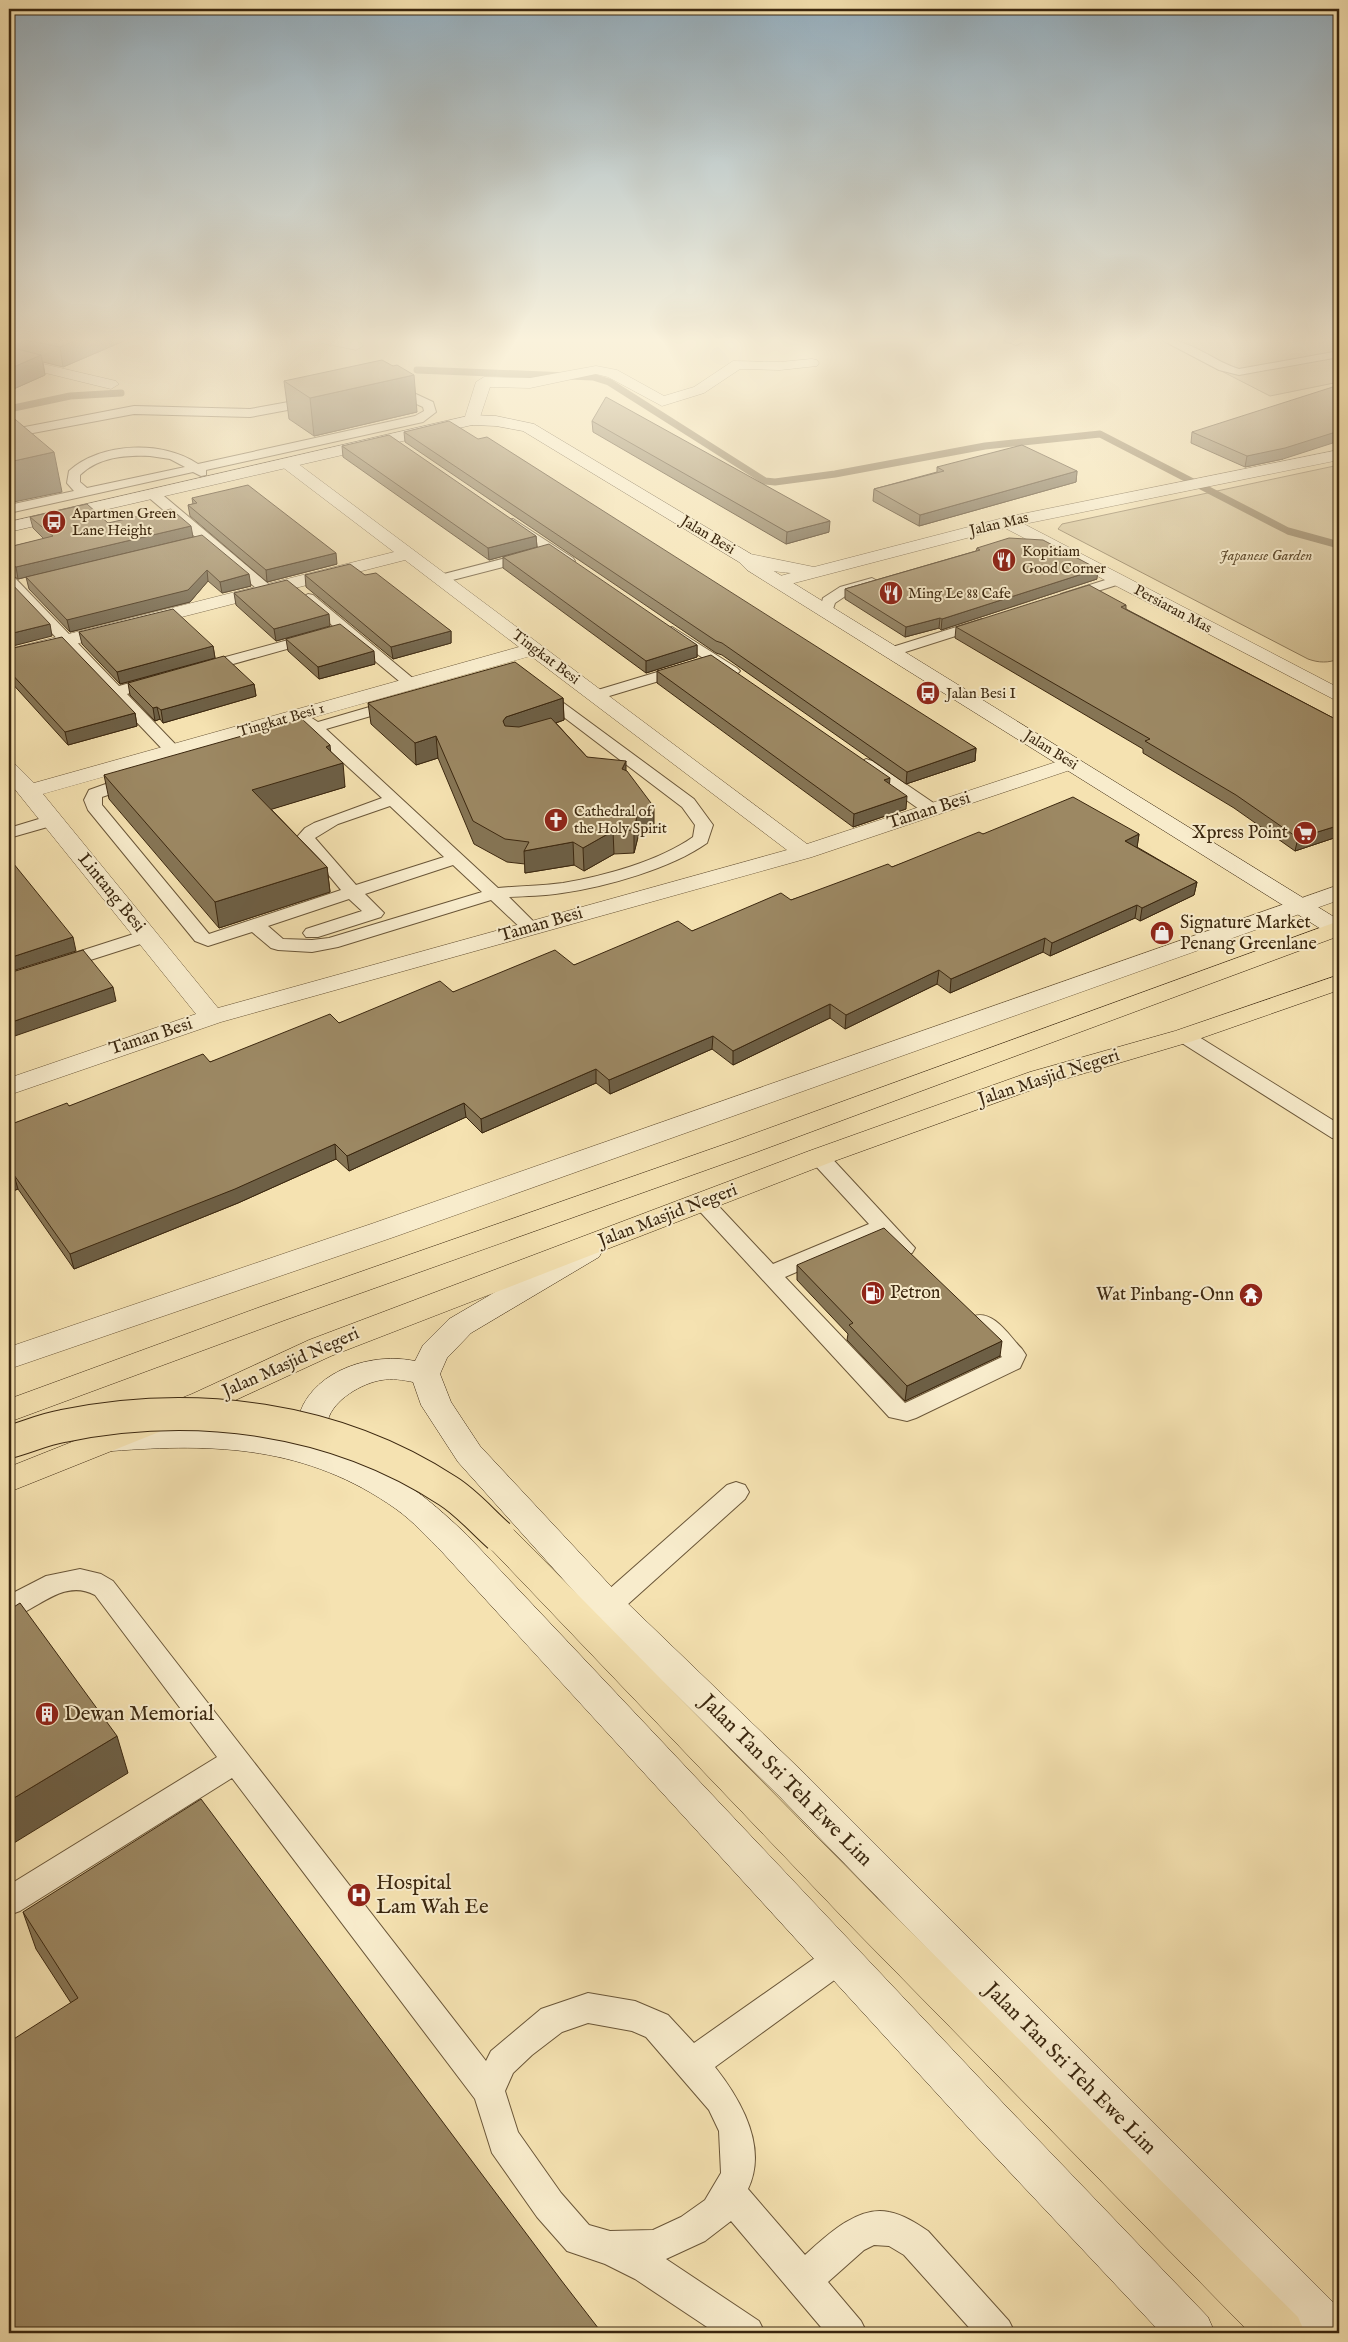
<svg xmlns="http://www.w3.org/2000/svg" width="1348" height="2342" viewBox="0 0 1348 2342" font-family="'IM FELL English',serif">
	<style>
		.green { fill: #d5c295; stroke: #887452 }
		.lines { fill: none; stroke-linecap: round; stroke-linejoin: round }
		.stream { stroke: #85714f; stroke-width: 7 }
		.lane-casing { stroke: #6a5638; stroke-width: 2 }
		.street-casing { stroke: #6a5638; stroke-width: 1 }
		.secondary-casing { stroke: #3b270f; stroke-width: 1 }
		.highway-casing { stroke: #3b270f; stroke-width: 1 }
		.lane { fill: #f8eccc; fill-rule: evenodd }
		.street { fill: #f8eccc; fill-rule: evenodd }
		.secondary { fill: #f8eccc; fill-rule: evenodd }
		.highway { fill: #f5e2b1; fill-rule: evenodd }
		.highway-bridge-casing { stroke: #3b270f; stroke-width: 34; stroke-linecap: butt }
		.highway-bridge { stroke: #f5e2b1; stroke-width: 32 }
		.wall { fill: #867555; stroke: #3b270f }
		.shaded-wall { fill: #6d5f45; stroke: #3b270f }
		.building { fill: #9c8863; stroke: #3b270f }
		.labels { text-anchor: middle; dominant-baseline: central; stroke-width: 4; stroke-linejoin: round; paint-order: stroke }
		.far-poi-label { font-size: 15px; fill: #3b270f; stroke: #f8eccc; text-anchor: start }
		.far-street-label { font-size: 15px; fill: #3b270f; stroke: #f8eccc }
		.far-park-label { font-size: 15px; font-style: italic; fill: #624e30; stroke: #f8eccc }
		.street-label { font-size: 18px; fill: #3b270f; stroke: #f8eccc }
		.poi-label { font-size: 18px; fill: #3b270f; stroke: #f8eccc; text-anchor: end }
		.near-poi-label { font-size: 21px; fill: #3b270f; stroke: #f8eccc; text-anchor: start }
		.near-street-label { font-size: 21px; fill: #3b270f; stroke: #f8eccc }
	</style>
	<rect width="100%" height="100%" fill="#f5e2b1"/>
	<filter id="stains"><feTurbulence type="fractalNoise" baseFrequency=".004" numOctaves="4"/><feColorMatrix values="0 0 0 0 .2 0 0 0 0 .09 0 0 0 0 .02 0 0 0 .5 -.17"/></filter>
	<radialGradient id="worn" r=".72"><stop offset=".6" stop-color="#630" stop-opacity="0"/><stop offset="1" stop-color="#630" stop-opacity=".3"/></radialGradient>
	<path class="green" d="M1161,340H1339V382L1270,396Z
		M1339,465V659C1328,663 1319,663 1308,659L1058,529L1062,524Z"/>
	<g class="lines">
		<path class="stream" d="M417,370L593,377L609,382L765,481L775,482L835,474L985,446L1100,434L1288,531L1339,545
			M9,409L70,396L121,393"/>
		<g class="lane-casing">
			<path id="lane" d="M1004,340H1020L1022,342L1016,345Z
				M1162,340C1188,337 1214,362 1239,369L1339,351V357L1239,375L1219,370Z
				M390,384L403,388L433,402L436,412L423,422L206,470V475L201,476L193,472L9,513V505L74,491L67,483L69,471C101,442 163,440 198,464L415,416L424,411L423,407L386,390L384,388ZM150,456L170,459L185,467L87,488L80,482V475C99,457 125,455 150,456Z
				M316,397L322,401L320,404L250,417L134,414L17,436L13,441L9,442V430L134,406L250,409Z
				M153,490L158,491L272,587L274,590L272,593H262L148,497L146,494Z
				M513,519L573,558L575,561L573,564H563L508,526L506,523L508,520Z
				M529,552L536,556L534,559L441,583L434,579L436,576Z
				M9,576L14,577L119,686L158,675L163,677L166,680L163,683L127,694L178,747L180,750L178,753H166L9,588Z
				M1118,576L1125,580L1123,583L1066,601L1059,597L1061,594Z
				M872,578L879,582L877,585L850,593L835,603L831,615L826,616L819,612L823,598L840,587Z
				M308,594L313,595L415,680L418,683L415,686H405L303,601L301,598Z
				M982,619L989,623L987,626L896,655L891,656L884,652L886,649Z
				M672,627L737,668L740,671L737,674H727L667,634L665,631L667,628Z
				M314,633L321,637L319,640L201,673L193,668L196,665Z
				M684,664L692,669L689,672L596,700L588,695L591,692Z
				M541,688L546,690L694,799L713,825L707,843C672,868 606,887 562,893C545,896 526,896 509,897L540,928L537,932H525L491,900L338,947L312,952L278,950L271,948L252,932L208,946L195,941L88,810L84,800L89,790L128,776H140L142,780L140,784L102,797V805L209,934L341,890L297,837L305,828L314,823L382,798L312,734L284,742L278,740L276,737L278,734L304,726L299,720L307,715L318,722L390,701H402L404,704L402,707L326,729L498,888C519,886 542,886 563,883C604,876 659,861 693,837L695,825L682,807L536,696L533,693L536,690ZM390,806L444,857L356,885L315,838L338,824ZM453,865L482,892L329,938L312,940L283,939L268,926L349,899L362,911L306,929L303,933L306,937H318L381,917L384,913L365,894Z
				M866,759L872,761L938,806L940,810L938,814H926L860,767L858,764Z
				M52,815L58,816L60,820L58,824L9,838V828Z
				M146,930L153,932L155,936L153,940L9,986V974Z
				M1184,1030L1191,1032L1339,1124V1139L1332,1138L1177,1040L1174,1036L1177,1032Z
				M819,1150L826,1152L915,1248L912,1253C896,1258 890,1247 880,1236L785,1277L905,1403L1002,1357L974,1328L970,1322L974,1316C994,1310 1009,1336 1022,1349L1026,1355L1020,1368L916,1418L907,1421L889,1417L692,1203L695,1198L703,1196L711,1198L773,1264L869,1224L812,1162L808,1157L812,1152Z
				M736,1482L745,1485L749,1492L745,1499L617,1614L608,1617L599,1614L595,1606L599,1598L727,1485Z
				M80,1569L101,1574L113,1581L486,2061L491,2051L541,2009L588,1993L635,2001L668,2015L694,2043L829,1948L840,1944L851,1948L855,1958L851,1968L715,2067C741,2100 768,2147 748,2189L805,2255C826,2236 858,2205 889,2212C904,2215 916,2223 928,2231L1009,2321L1015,2333H974L904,2255L889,2246L874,2245L864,2250L828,2282L861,2321L867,2333H826L731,2221L705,2241L666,2259L759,2321L765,2333H716L635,2279L605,2264L567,2251L537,2217L492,2153L475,2099L232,1778L20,1911L9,1915V1885L217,1757L95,1595C63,1578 38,1610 9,1619V1595L46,1576ZM588,2023L632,2031L646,2037L709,2110L719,2131L721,2173L705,2200L681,2217L653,2230L610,2231L589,2225L561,2193L518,2132L505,2091L513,2073L532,2055L562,2032Z"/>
		</g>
		<g class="street-casing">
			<path id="street" d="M319,340H346L361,343L363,346L356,350L321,343Z
				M9,356L116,381L119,384L111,389L9,364Z
				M812,359L817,360L819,363L817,366L780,370L740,369L704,393L662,406L608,377L596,374L530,388L490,387L478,423L472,425L464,420L476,382L484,377L530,378L596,366L617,370L664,396L694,387L733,361L780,362Z
				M1339,450V460L1024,524L1339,688V702L1005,528L779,587L773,586L770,582L773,578L791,573C779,572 743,568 736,558L739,554L745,553L814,567L1007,517Z
				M287,458L293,460L807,844L1065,759L1072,757L1079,759L1083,763L1079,767L812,857L221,1022L9,1095V1078L196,1014L9,782V763L16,765L34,783L519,647L405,560L9,661V649L394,552L281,466L279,463ZM531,656L787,850L218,1008L43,794Z
				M1339,885V900L394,1237L9,1369V1347L374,1223Z"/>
		</g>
		<g class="secondary-casing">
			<path id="secondary" d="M472,415L496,416L534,424L751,554L759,562L1339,920V936L1329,934L747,570L739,562L523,431L496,426L472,425L9,532V522Z
				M589,1240L599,1243L603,1250L599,1257L471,1333L447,1358L440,1374L451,1402L480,1446L620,1596L806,1775L1339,2308V2333H1300L780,1797L596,1616L458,1462L421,1405L413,1382C403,1380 392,1378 382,1380C362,1383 333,1400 328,1420C326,1432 332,1440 334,1450C392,1469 424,1494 467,1535L1003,2103L1208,2317L1215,2333H1161L973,2133L443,1553C428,1538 414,1522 396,1509C307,1446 216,1443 112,1451L101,1447L96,1439L101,1431L112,1427C176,1423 236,1422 298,1439C295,1430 297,1421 300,1412C316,1369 374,1352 415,1361L423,1345L449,1319L579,1243Z"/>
		</g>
		<g class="highway-casing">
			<path id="highway" d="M1339,921V936L754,1153L285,1320L9,1422V1399L263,1306L734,1141Z
				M1339,975V990L1193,1041L1048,1084L829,1163L331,1356L214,1410L9,1492V1467L192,1394L309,1340L809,1151L1030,1072L1175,1031Z
				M499,1523L511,1527L877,1898L1298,2317L1305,2333H1250L849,1924L487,1545L482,1536L487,1527Z"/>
		</g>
		<use href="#lane" class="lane"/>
		<use href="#street" class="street"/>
		<use href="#secondary" class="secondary"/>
		<use href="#highway" class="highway"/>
		<g class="highway-bridge-casing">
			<path id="highway-bridge" d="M9,1442C27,1437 45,1429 63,1426C195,1399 335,1417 448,1491C467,1503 482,1521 499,1536"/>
		</g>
		<use href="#highway-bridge" class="highway-bridge"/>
	</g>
	<path class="wall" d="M9,340H126L63,367L43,362L45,375L9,391Z
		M393,366L417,412L314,436L289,419L284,381Z
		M592,421L829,532L786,544L593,432Z
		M404,432L976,748L975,761L906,784L722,655L716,653L405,442Z
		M1192,432L1283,459L1245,467L1191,443Z
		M342,446L536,536L537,547L489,560L343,457Z
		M937,467L1077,471L1076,482L919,526L873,501L874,489L937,472Z
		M192,498L337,564L267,582L190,516L188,505L193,504Z
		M30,517L108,523L193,537L251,586L222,593L208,581L190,602L70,632L29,589L26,577L84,563L18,579L10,574L9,575V547L44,539L33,528Z
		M977,548L1097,579L941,630L939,628L905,637L845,599V589L976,551Z
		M503,557L697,645V657L646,673L503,568Z
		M305,575H365L451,631V643L393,659L306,587Z
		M234,593L330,626L276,641L236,605Z
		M1126,605V609L1339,721V842L1334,838L1295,851L1234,808L1143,753V749L955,638L956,627Z
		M79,632L213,646L215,658L120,684L82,644Z
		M286,639L375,664L319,679L288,651Z
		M9,649L135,713L137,726L68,745L9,680Z
		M657,671L889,784L906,809L853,827L657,683Z
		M128,683L254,684L256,696L163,723L160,719L155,721L130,695Z
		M563,698L564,720L556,723L587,757L626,771L654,830L639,833L634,853L614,854L584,871L574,865L525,873V864L507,862L474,844L438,758L416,765L371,724L368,703Z
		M331,752L345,787L271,809L327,867L330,892L219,928L109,799L104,775Z
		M983,834H1139L1137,847L1197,882L1194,895L1140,921L1135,918L1050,956L1043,952L950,993L937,984L845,1029L830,1018L733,1065L712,1049L610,1094L596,1083L482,1133L466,1117L349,1171L336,1159L238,1203L74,1269L18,1189L13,1191L9,1186V1125L210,1062L339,1023L453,992L574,965L692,931L791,900L892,867Z
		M797,1265L1000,1356L905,1401L847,1340L848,1334L797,1280Z
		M23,1912L561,2280L71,2003L36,1949Z"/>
	<path class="shaded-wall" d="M77,340H126L63,367L60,347Z
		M41,355L45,375L9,391V369Z
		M414,375L417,412L314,436L310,398Z
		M1339,431V441L1283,459L1245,467L1247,456Z
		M54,452L62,492L9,503V462Z
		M1077,471L1076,482L919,526L920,515Z
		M830,521L829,532L786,544L787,532Z
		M191,526L193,537L18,579L16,567Z
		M536,536L537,547L489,560L488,548Z
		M336,553L337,564L267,582L266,570Z
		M1098,569L1097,579L941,630L942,619Z
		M207,570L208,581L190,602L70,632L67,620Z
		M249,574L251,586L222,593L220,582Z
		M329,614L330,626L276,641L274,629Z
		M940,618L939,628L905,637L906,627Z
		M50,624L52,636L9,647V634Z
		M451,631V643L393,659L391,647Z
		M697,645V657L646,673V661Z
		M213,646L215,658L120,684L117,672Z
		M374,651L375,664L319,679L318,667Z
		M254,684L256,696L163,723L161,710Z
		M563,698L564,720L507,739L503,721L506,717Z
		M157,707L160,719L155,721L153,708Z
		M135,713L137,726L68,745L65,732Z
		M436,736L438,758L416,765L415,743Z
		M330,745L332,766L343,763L345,787L256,814L252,790L326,747Z
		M976,748L975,761L906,784L907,772Z
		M626,761V783L622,769Z
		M890,778L889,790L884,780Z
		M907,796L906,809L853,827L854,814Z
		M654,807V830L639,833L634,853V830L638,811Z
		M1337,826L1334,838L1295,851L1298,838Z
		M613,831L614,854L584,871L583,848Z
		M1139,834L1137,848L1125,841Z
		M573,842L574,865L525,873L524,851Z
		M327,867L330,892L219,928L215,902Z
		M1197,882L1194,895L1140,921L1142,908Z
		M1137,905L1135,918L1050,956L1052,943Z
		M73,937L76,951L9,972V958Z
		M1045,938L1043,952L950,993L951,979Z
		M939,970L937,984L845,1029L846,1015Z
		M113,987L116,1001L9,1038V1023Z
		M830,1004V1018L733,1065V1051Z
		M713,1036L712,1049L610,1094L609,1080Z
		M596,1069V1083L482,1133L481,1119Z
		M464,1103L466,1117L349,1171L347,1156Z
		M335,1144L336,1159L238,1203L74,1269L70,1254Z
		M14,1175L18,1189L13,1191L9,1177Z
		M1002,1341L1000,1356L905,1401L907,1386Z
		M117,1736L128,1773L9,1846V1801Z"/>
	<path class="building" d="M26,340H77L60,347Z
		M9,347L41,355L9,369Z
		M382,360L393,366L397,365L414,375L310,398L284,381Z
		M1339,385V431L1285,448L1247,456L1192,432Z
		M606,397L830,521L787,532L592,421Z
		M10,415L54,452L9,462V416Z
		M449,421L478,439L487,437L976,748L907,772L722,643L716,641L404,432Z
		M389,435L536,536L488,548L342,446Z
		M1022,445L1077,471L920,515L874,489L944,471L937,467Z
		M248,485L336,553L266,570L188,505L197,503L192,498Z
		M87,504L108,523L171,509L191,526L16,567L9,563V547L53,536L30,517Z
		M202,535L249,574L220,582L207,570L188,590L67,620L26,577Z
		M1009,538L1043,540L1098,569L942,619L940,618L906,627L845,589L980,550L977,548Z
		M549,544L697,645L646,661L503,557Z
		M350,564L365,575L376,573L451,631L391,647L305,575Z
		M287,580L329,614L274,629L234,593Z
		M9,581L50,624L9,634Z
		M1089,585L1126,605L1121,607L1339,721V827L1337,826L1298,838L1236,795L1145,741L1150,739L956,627Z
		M173,609L213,646L117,672L79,632Z
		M340,624L374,651L318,667L286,639Z
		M62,637L135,713L65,732L9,671V649Z
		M711,655L890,778L884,780L907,796L854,814L657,671Z
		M224,656L254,684L161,710L157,707L153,708L128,683Z
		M515,662L563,698L506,717L503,721L505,726L519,727L551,718L587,757L626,761L622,769L627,771L654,807L638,811L634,830L613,831L583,848L573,842L524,851L529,842L505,839L473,821L436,736L415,743L368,703Z
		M302,719L330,745L326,747L343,763L252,790L327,867L215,902L104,775Z
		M1073,797L1139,834L1125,841L1197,882L1142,908L1137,905L1052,943L1045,938L951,979L939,970L846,1015L830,1004L733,1051L713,1036L609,1080L596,1069L481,1119L464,1103L347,1156L335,1144L235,1189L70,1254L14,1175L9,1177V1125L67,1103L69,1106L203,1054L210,1062L330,1014L339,1023L440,981L453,992L555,950L574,965L678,921L692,931L781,893L791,900L888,864L892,867L979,832L983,834Z
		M9,858L73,937L9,958Z
		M83,950L113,987L9,1023V973Z
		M884,1228L1002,1341L907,1386L849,1325L853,1323L797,1265Z
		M20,1603L117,1736L9,1801V1610Z
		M201,1799L561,2280L602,2333H9V2042L78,1998L23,1912Z"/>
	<linearGradient id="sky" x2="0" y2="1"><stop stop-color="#94adbc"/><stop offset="0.51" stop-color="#faf2dc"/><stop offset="1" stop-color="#faf2dc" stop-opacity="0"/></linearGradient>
	<rect width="1348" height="667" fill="url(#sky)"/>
	<defs>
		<g id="bus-disc" transform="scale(1.25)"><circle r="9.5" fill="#8f2418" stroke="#f8eccc"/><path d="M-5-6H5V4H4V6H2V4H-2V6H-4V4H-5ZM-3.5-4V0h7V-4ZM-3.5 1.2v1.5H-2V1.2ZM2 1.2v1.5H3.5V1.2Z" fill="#fff"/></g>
		<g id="restaurant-disc" transform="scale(1.25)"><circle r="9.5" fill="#8f2418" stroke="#f8eccc"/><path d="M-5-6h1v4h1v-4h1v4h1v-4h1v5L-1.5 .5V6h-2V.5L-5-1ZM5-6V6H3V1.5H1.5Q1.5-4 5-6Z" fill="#fff"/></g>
		<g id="church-disc" transform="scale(1.25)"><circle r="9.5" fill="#8f2418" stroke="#f8eccc"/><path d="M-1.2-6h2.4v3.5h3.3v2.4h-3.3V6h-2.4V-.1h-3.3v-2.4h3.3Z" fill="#fff"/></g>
		<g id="supermarket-disc" transform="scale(1.25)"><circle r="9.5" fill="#8f2418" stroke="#f8eccc"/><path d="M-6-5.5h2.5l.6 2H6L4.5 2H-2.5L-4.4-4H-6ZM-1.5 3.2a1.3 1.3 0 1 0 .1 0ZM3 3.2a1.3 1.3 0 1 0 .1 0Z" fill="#fff"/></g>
		<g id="shop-disc" transform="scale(1.25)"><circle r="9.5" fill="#8f2418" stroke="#f8eccc"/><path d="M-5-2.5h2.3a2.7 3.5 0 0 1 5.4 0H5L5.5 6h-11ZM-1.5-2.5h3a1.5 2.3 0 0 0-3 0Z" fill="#fff"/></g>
		<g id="fuel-disc" transform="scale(1.25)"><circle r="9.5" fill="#8f2418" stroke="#f8eccc"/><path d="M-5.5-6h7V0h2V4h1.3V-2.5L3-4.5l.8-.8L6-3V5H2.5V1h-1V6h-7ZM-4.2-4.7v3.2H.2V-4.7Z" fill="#fff"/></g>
		<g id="temple-disc" transform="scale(1.25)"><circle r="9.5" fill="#8f2418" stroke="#f8eccc"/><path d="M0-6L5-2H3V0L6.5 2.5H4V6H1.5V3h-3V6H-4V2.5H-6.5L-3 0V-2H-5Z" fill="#fff"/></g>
		<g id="building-disc" transform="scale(1.25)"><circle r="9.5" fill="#8f2418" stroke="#f8eccc"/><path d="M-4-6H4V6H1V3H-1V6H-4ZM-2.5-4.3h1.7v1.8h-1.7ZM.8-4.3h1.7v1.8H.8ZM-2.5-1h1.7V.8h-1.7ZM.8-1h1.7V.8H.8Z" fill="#fff"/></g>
		<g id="hospital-disc" transform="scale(1.25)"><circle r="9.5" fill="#8f2418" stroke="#f8eccc"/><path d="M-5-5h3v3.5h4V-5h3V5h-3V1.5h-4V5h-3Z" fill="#fff"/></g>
	</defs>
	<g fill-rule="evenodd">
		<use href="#bus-disc" x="54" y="522"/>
		<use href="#restaurant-disc" x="1004" y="560"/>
		<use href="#restaurant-disc" x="891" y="593"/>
		<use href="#bus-disc" x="928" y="693"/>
		<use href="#church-disc" x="556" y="820"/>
		<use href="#supermarket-disc" x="1305" y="833"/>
		<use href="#shop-disc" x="1162" y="933"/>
		<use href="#fuel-disc" x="873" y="1293"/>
		<use href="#temple-disc" x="1251" y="1295"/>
		<use href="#building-disc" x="47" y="1714"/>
		<use href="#hospital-disc" x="359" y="1895"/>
	</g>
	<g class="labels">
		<g class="far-poi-label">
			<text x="72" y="513">Apartmen Green<tspan x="72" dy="17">Lane Height</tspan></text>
			<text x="1022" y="551">Kopitiam<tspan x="1022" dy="17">Good Corner</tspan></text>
			<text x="908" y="593">Ming Le 88 Cafe</text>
			<text x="946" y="693">Jalan Besi I</text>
			<text x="574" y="811">Cathedral of<tspan x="574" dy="17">the Holy Spirit</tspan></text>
		</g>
		<g class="far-street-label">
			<text transform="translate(999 524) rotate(-13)">Jalan Mas</text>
			<text transform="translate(708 535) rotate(31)">Jalan Besi</text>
			<text transform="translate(1173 609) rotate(28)">Persiaran Mas</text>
			<text transform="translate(546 657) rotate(37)">Tingkat Besi</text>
			<text transform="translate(281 720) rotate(-16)">Tingkat Besi 1</text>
			<text transform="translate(1051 750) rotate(32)">Jalan Besi</text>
		</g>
		<g class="far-park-label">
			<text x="1266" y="555">Japanese Garden</text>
		</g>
		<g class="street-label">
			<text transform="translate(929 811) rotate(-18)">Taman Besi</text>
			<text transform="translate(111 893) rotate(51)">Lintang Besi</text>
			<text transform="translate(541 925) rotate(-16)">Taman Besi</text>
			<text transform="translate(151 1037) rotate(-18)">Taman Besi</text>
			<text transform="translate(1049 1078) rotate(-18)">Jalan Masjid Negeri</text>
			<text transform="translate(668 1216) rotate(-21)">Jalan Masjid Negeri</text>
			<text transform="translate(291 1363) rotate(-24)">Jalan Masjid Negeri</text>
		</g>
		<g class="poi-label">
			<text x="1288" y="833">Xpress Point</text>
			<text x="1180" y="923" text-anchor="start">Signature Market<tspan x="1180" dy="21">Penang Greenlane</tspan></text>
			<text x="890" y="1293" text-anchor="start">Petron</text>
			<text x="1234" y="1295">Wat Pinbang-Onn</text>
		</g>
		<g class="near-poi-label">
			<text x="64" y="1714">Dewan Memorial</text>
			<text x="376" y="1883">Hospital<tspan x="376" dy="24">Lam Wah Ee</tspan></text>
		</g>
		<g class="near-street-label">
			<text transform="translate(786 1781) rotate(45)">Jalan Tan Sri Teh Ewe Lim</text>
			<text transform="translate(1070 2069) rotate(45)">Jalan Tan Sri Teh Ewe Lim</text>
		</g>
	</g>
	<rect width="1348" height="2342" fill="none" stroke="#f5e2b1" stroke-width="30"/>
	<rect x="10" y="10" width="1328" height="2322" fill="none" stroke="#3b270f" stroke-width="2.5"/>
	<rect x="15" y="15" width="1318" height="2312" fill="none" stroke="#3b270f"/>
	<rect width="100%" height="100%" filter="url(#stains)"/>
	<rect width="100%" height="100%" fill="url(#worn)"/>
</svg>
